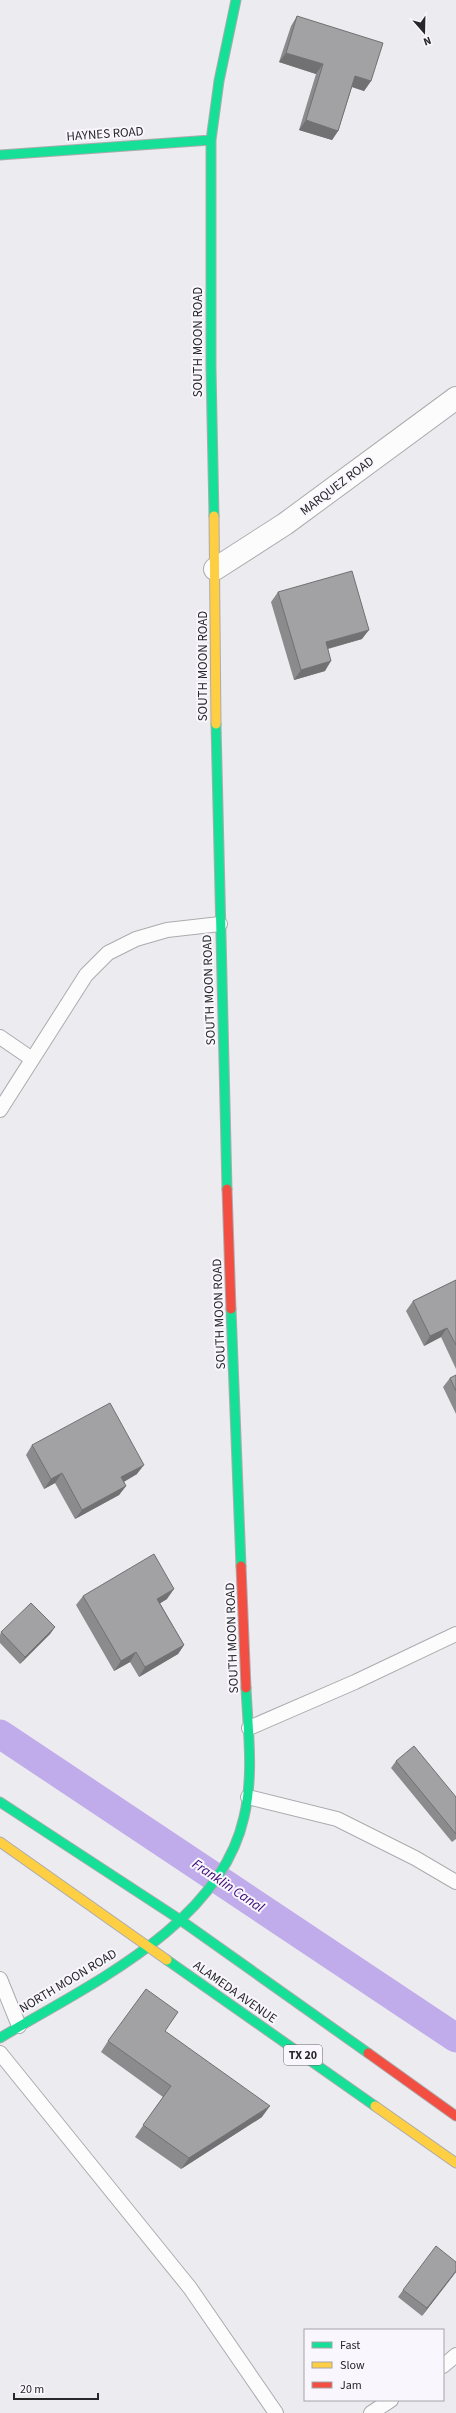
<svg xmlns="http://www.w3.org/2000/svg" width="456" height="2413" viewBox="0 0 456 2413" font-family="'Source Sans 3',sans-serif">
	<style>
		.lines { fill: none; stroke-linecap: round; stroke-linejoin: round }
		.canal { stroke: #c0aceb; stroke-width: 29 }
		.lane-casing { stroke: #acabae; stroke-width: 16 }
		.street-casing { stroke: #acabae; stroke-width: 24 }
		.fast-casing { stroke: #acabae; stroke-width: 11 }
		.slow-casing { stroke: #acabae; stroke-width: 11 }
		.jam-casing { stroke: #acabae; stroke-width: 11 }
		.lane { stroke: #fcfcfd; stroke-width: 14 }
		.street { stroke: #fcfcfd; stroke-width: 22 }
		.fast { stroke: #16e098; stroke-width: 9 }
		.slow { stroke: #ffcf43; stroke-width: 9 }
		.jam { stroke: #f24e42; stroke-width: 9 }
		.wall { fill: #8b8a8d }
		.shaded-wall { fill: #717173 }
		.building { fill: #a2a1a4; stroke: #717173 }
		.labels { text-anchor: middle; dominant-baseline: central; stroke-width: 4; stroke-linejoin: round; paint-order: stroke }
		.shield { fill: #f9f7fd; stroke: #666569; stroke-width: 1 }
		.shield-label { font-size: 12px; font-weight: bold; fill: #272729 }
		.street-label { font-size: 13px; fill: #272729; stroke: #f9f7fd }
		.water-label { font-size: 14px; font-style: italic; fill: #3d0773; stroke: #f9f7fd }
	</style>
	<rect width="100%" height="100%" fill="#ecebef"/>
	<g class="lines">
		<path class="canal" d="M0,1734L456,2038"/>
		<g class="lane-casing">
			<path id="lane" d="M0,1037L32,1059
				M0,1110L86,975L108,953L136,939L167,930L220,924
				M249,1728L355,1682L456,1634
				M248,1797L337,1819L415,1858L456,1882
				M0,1979L19,2026
				M0,2053L190,2288L276,2413
				M443,2366L456,2355
				M371,2413L391,2400"/>
		</g>
		<g class="street-casing">
			<path id="street" d="M215,569L285,524L456,398"/>
		</g>
		<g class="fast-casing">
			<path id="fast" d="M0,155L211,140
				M214,516L211,368V140L219,81L236,0
				M216,724L227,1189
				M231,1309L241,1566
				M0,1802L179,1919L368,2053
				M167,1960L375,2106
				M0,2038C86,1986 220,1926 244,1817C254,1775 248,1731 246,1688"/>
		</g>
		<g class="slow-casing">
			<path id="slow" d="M214,516L216,724
				M0,1842L167,1960
				M375,2106L456,2163"/>
		</g>
		<g class="jam-casing">
			<path id="jam" d="M227,1189L231,1309
				M241,1566L246,1688
				M368,2053L456,2116"/>
		</g>
		<use href="#lane" class="lane"/>
		<use href="#street" class="street"/>
		<use href="#fast" class="fast"/>
		<use href="#slow" class="slow"/>
		<use href="#jam" class="jam"/>
	</g>
	<path class="wall" d="M297,16L371,81L364,91L352,87L338,131L332,140L299,130L316,74L279,62L291,26Z
		M278,592L362,639L328,649L325,671L294,680L271,602Z
		M456,1280V1369L441,1337L424,1346L406,1311L413,1301Z
		M456,1375V1414L443,1387L450,1378Z
		M32,1445L137,1474L124,1482L126,1486L119,1495L75,1519L55,1483L44,1489L26,1455Z
		M83,1596L167,1599L160,1603L184,1645L178,1654L139,1677L130,1662L114,1671L76,1605Z
		M55,1627L50,1634L20,1664L0,1643V1635L1,1632Z
		M396,1761L456,1797V1839L452,1842L391,1768Z
		M165,2031L262,2117L181,2169L135,2137L163,2097L101,2052L108,2041Z
		M456,2272L422,2316L398,2297L403,2290Z"/>
	<path class="shaded-wall" d="M286,53L323,64L316,74L279,62Z
		M355,76L371,81L364,91L349,86Z
		M306,120L338,131L332,140L299,130Z
		M369,630L362,639L319,651L326,642Z
		M331,661L325,671L294,680L301,670Z
		M447,1328L441,1337L424,1346L430,1336Z
		M144,1465L137,1474L114,1487L121,1477Z
		M62,1473L55,1483L44,1489L51,1479Z
		M126,1486L119,1495L75,1519L82,1510Z
		M174,1589L167,1599L151,1609L157,1599Z
		M55,1627L50,1634L20,1664L25,1657Z
		M184,1645L178,1654L139,1677L145,1667Z
		M136,1652L130,1662L114,1671L121,1661Z
		M270,2106L262,2117L181,2169L189,2158Z
		M456,2271V2272L422,2316L427,2308Z"/>
	<path class="building" d="M297,16L383,43L371,81L355,76L338,131L306,120L323,64L286,53Z
		M352,571L369,630L326,642L331,661L301,670L278,592Z
		M456,1280V1345L447,1328L430,1336L413,1301Z
		M456,1375V1391L450,1378Z
		M110,1403L144,1465L121,1477L126,1486L82,1510L62,1473L51,1479L32,1445Z
		M154,1554L174,1589L157,1599L184,1645L145,1667L136,1652L121,1661L83,1596Z
		M31,1603L55,1627L25,1657L1,1632Z
		M414,1746L456,1797V1834L396,1761Z
		M146,1989L178,2012L165,2031L270,2106L189,2158L143,2125L171,2086L108,2041Z
		M436,2246L456,2262V2271L427,2308L403,2290Z"/>
	<g class="labels">
		<rect class="shield" x="284" y="2045" width="38" height="20" rx="3"/>
		<g class="shield-label">
			<text x="303" y="2055">TX 20</text>
		</g>
		<g class="street-label">
			<text transform="translate(105 134) rotate(-4)">HAYNES ROAD</text>
			<text transform="translate(198 342) rotate(-90)">SOUTH MOON ROAD</text>
			<text transform="translate(337 486) rotate(-37)">MARQUEZ ROAD</text>
			<text transform="translate(203 666) rotate(-90)">SOUTH MOON ROAD</text>
			<text transform="translate(209 990) rotate(-92)">SOUTH MOON ROAD</text>
			<text transform="translate(219 1314) rotate(-92)">SOUTH MOON ROAD</text>
			<text transform="translate(232 1638) rotate(-92)">SOUTH MOON ROAD</text>
			<text transform="translate(68 1981) rotate(-31)">NORTH MOON ROAD</text>
			<text transform="translate(235 1992) rotate(35)">ALAMEDA AVENUE</text>
		</g>
		<g class="water-label">
			<text transform="translate(228 1886) rotate(34)">Franklin Canal</text>
		</g>
	</g>
	<rect x="304" y="2329" width="140" height="72" fill="#f9f7fd" stroke="#a5a4a8"/>
	<rect x="312" y="2342" width="20" height="6" fill="#16e098" stroke="#a5a4a8"/>
	<text x="340" y="2349" font-size="12" fill="#272729">Fast</text>
	<rect x="312" y="2362" width="20" height="6" fill="#ffcf43" stroke="#a5a4a8"/>
	<text x="340" y="2369" font-size="12" fill="#272729">Slow</text>
	<rect x="312" y="2382" width="20" height="6" fill="#f24e42" stroke="#a5a4a8"/>
	<text x="340" y="2389" font-size="12" fill="#272729">Jam</text>
	<g transform="translate(424 32) rotate(160)" stroke="#f9f7fd" stroke-width="3" paint-order="stroke">
	<path d="M0-3L7 15L0 10L-7 15Z" fill="#272729"/>
	<text y="-6" font-size="11" font-weight="bold" text-anchor="middle" fill="#272729">N</text>
	</g>
	<path d="M14 2393v6h84v-6" fill="none" stroke="#272729" stroke-width="2"/>
	<text x="20" y="2393" font-size="12" fill="#272729" stroke="#f9f7fd" stroke-width="3" paint-order="stroke">20 m</text>
</svg>
